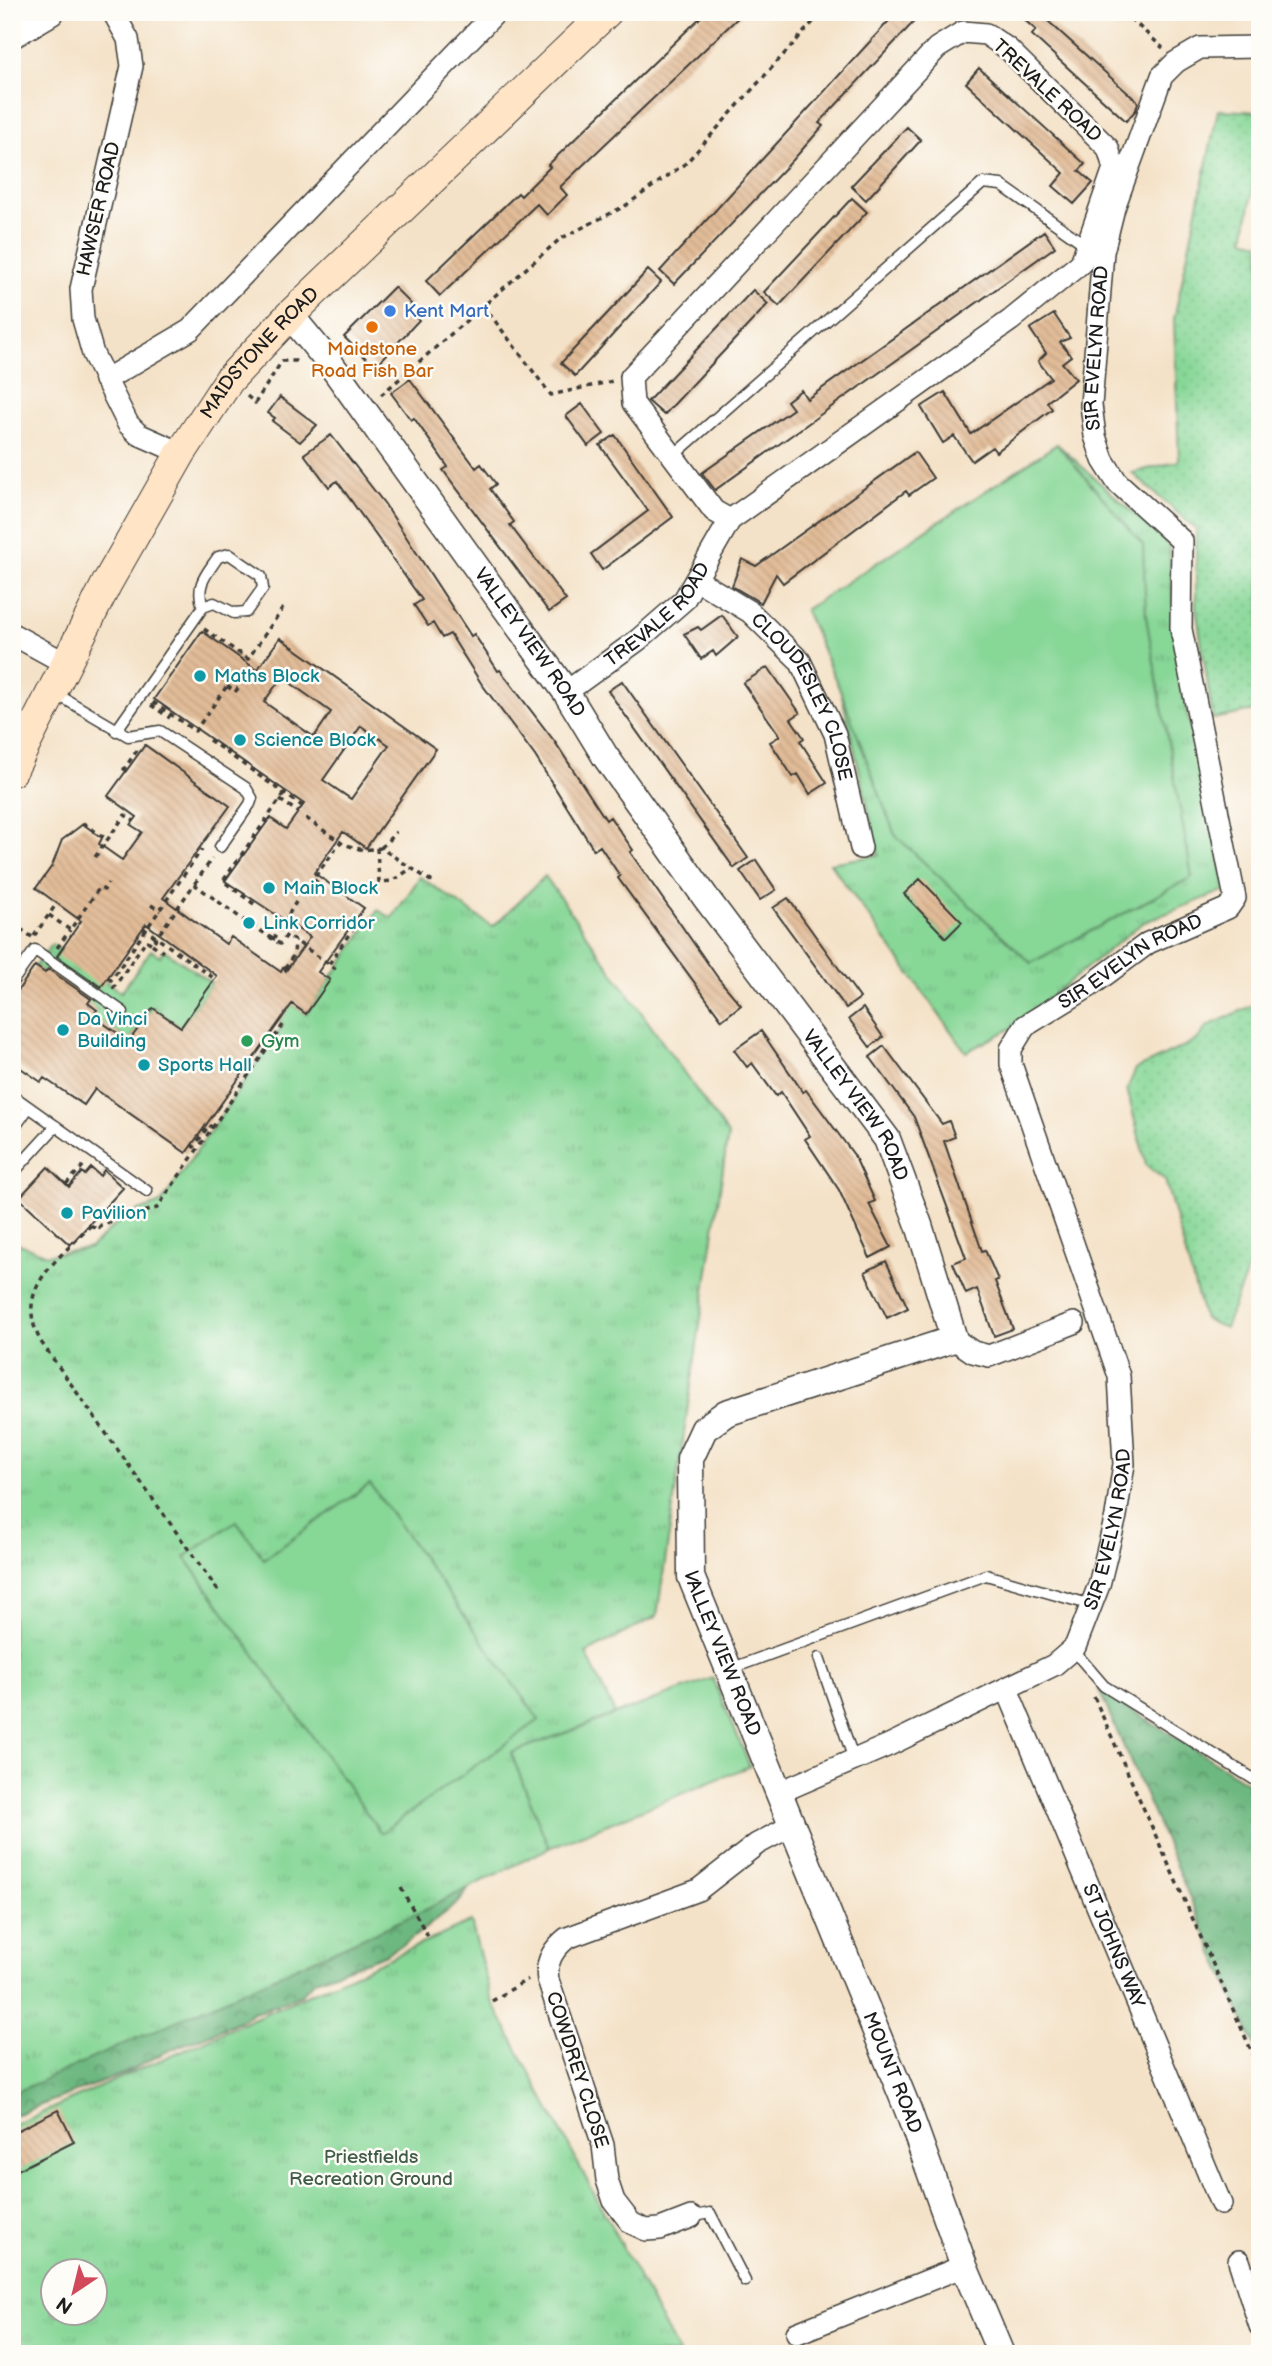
<svg xmlns="http://www.w3.org/2000/svg" width="1272" height="2366" viewBox="0 0 1272 2366" font-family="'Balsamiq Sans',sans-serif">
	<style>
		.grass { fill: url(#grass-dots); stroke: #527a5a; stroke-width: 2 }
		.forest { fill: url(#forest-crowns); stroke: #446a4e; stroke-width: 2 }
		.park { fill: url(#park-tufts); stroke: #527a5a; stroke-width: 2; fill-rule: evenodd }
		.pitch { fill: #87d797; stroke: #527a5a; stroke-width: 2 }
		.building { fill: url(#building-back-hatch); fill-rule: evenodd }
		.lines { fill: none; stroke-linecap: round; stroke-linejoin: round }
		.service-casing { stroke: #3c3a36; stroke-width: 13 }
		.minor-casing { stroke: #3c3a36; stroke-width: 24 }
		.tertiary-casing { stroke: #3c3a36; stroke-width: 29 }
		.secondary-casing { stroke: #3c3a36; stroke-width: 32 }
		.path { stroke: #3c3a36; stroke-width: 3.5; stroke-dasharray: 5 5; stroke-linecap: butt }
		.service { stroke: #fff; stroke-width: 10 }
		.minor { stroke: #fff; stroke-width: 21 }
		.tertiary { stroke: #fff; stroke-width: 26 }
		.secondary { stroke: #ffe4c6; stroke-width: 30 }
		.shop-dot { fill: #3f7fe0; stroke: #fdfcf7; stroke-width: 2.5 }
		.food-dot { fill: #e8710a; stroke: #fdfcf7; stroke-width: 2.5 }
		.culture-dot { fill: #0f9aa8; stroke: #fdfcf7; stroke-width: 2.5 }
		.leisure-dot { fill: #2e9e5b; stroke: #fdfcf7; stroke-width: 2.5 }
		.labels { text-anchor: middle; dominant-baseline: central; stroke-width: 5; stroke-linejoin: round; paint-order: stroke }
		.street-label { font-size: 19px; fill: #1c1c1c; stroke: #fdfcf7 }
		.shop-label { font-size: 19px; fill: #366cbe; stroke: #fdfcf7; text-anchor: start }
		.food-label { font-size: 19px; fill: #c56008; stroke: #fdfcf7 }
		.culture-label { font-size: 19px; fill: #0d838f; stroke: #fdfcf7; text-anchor: start }
		.leisure-label { font-size: 19px; fill: #27864d; stroke: #fdfcf7; text-anchor: start }
		.park-label { font-size: 19px; fill: #415d47; stroke: #fdfcf7 }
	</style>
	<defs>
		<pattern id="grass-dots" width="8" height="8" patternUnits="userSpaceOnUse" patternTransform="scale(1.75)"><rect width="8" height="8" fill="#87d797"/><path d="M2 2h.1M6 6h.1" fill="none" stroke="#74b882" stroke-width="1.8" stroke-linecap="round"/></pattern>
		<pattern id="forest-crowns" width="20" height="18" patternUnits="userSpaceOnUse" patternTransform="scale(1.75)"><rect width="20" height="18" fill="#6db880"/><path d="M2 6a3 3 0 1 1 6 0M12 15a3 3 0 1 1 6 0" fill="none" stroke="#599568"/></pattern>
		<pattern id="park-tufts" width="24" height="20" patternUnits="userSpaceOnUse" patternTransform="scale(1.75)"><rect width="24" height="20" fill="#87d797"/><path d="M3 7l-1-3M5 7V3M7 7l1-3M15 17l-1-3M17 17v-4M19 17l1-3" fill="none" stroke="#74b882"/></pattern>
		<pattern id="building-back-hatch" width="6" height="6" patternUnits="userSpaceOnUse" patternTransform="scale(1.75)"><rect width="6" height="6" fill="#e2bc98"/><path d="M-1 5l2 2M0 0l6 6M5-1l2 2" fill="none" stroke="#c1a182"/></pattern>
	</defs>
	<rect width="100%" height="100%" fill="#fdfcf7"/>
	<filter id="ink" filterUnits="userSpaceOnUse"><feTurbulence type="fractalNoise" baseFrequency=".0143" numOctaves="2"/><feDisplacementMap in="SourceGraphic" scale="14" xChannelSelector="R" yChannelSelector="G"/><feConvolveMatrix kernelMatrix="1 2 1 2 8 2 1 2 1" color-interpolation-filters="sRGB"/></filter>
	<filter id="wash" filterUnits="userSpaceOnUse"><feTurbulence type="fractalNoise" baseFrequency=".00686" numOctaves="4" result="noise"/><feDisplacementMap in="SourceGraphic" scale="28" xChannelSelector="R" yChannelSelector="G"/><feGaussianBlur stdDeviation="1.57" result="paint"/><feColorMatrix in="noise" values="0 0 0 0 0 0 0 0 0 0 0 0 0 0 0 0 0 1.4 0 .05"/><feComposite in="paint" operator="in"/></filter>
	<g filter="url(#wash)">
		<rect width="100%" height="100%" fill="#f4e2c8"/>
		<path class="grass" d="M1218,110L1260,112V149L1244,239L1260,243V710L1213,719L1196,607V529L1132,473L1179,461L1174,319Z
			M1260,1002V1238L1225,1328L1204,1319L1165,1180L1146,1165L1127,1089L1136,1069L1197,1040L1208,1026Z"/>
		<path class="forest" d="M1099,1690L1260,1790V2058Z
			M477,1877L459,1902L406,1943L384,1955L315,1980L302,1994L261,2011L252,2012L246,2018C208,2037 166,2048 131,2071L12,2116V2083Z"/>
		<path class="park" d="M1057,444L1169,545L1177,667L1226,890L1142,923L1012,1028L966,1052L830,863L879,855L841,692L805,610Z
			M545,876L728,1135L657,1616L586,1653L615,1714L511,1753L549,1848L416,1914L12,2094V1241L47,1255L90,1248L125,1216L161,1203L283,1025L279,1022L291,1003L306,1014L378,910L392,918L420,877L493,927Z
			M52,944L121,992L151,950L160,956L164,950L212,983L181,1028L153,1008L129,1041L93,1016L97,1010L35,966Z
			M471,1922L492,2001L679,2354H12V2126ZM52,2272H94V2314H52Z"/>
		<path class="pitch" d="M1057,444L1143,545L1146,617L1192,877L1031,963L895,835L841,692L805,610Z
			M370,1484L539,1720L381,1833L185,1557L236,1521L264,1559Z
			M713,1678L750,1766L549,1848L511,1753Z"/>
		<g id="blocks">
			<path class="building" d="M706,12H744L560,187L567,195L547,215L537,204L440,296L426,281L518,193L521,196L550,167L548,165Z
				M897,12H923L819,123L823,126L793,160L674,284L660,271Z
				M1015,12H1038L1138,102L1136,110L1126,121L1032,35L1036,30Z
				M979,68L1085,164L1079,171L1093,183L1074,204L1053,186L1064,173L966,83Z
				M907,127L921,140L866,200L851,186Z
				M852,198L867,212L779,306L764,292Z
				M1044,231L1055,247L715,490L702,473L793,409L787,401L801,390L807,399Z
				M648,270L661,282L575,376L561,363Z
				M394,287L412,305L408,309L419,320L375,367L344,337Z
				M753,290L768,304L664,415L648,401Z
				M1054,314L1070,338L1060,342L1071,356L1062,363L1076,379L1047,402L1052,409L996,452L992,447L972,461L954,436L943,443L921,407L945,392L971,434L1051,378L1038,361L1046,353L1030,329Z
				M410,379L476,468L481,464L496,484L490,489L514,522L510,525L566,600L549,612L443,470L448,467L414,418L411,420L391,393Z
				M280,397L317,425L300,442L272,421L275,418L268,413Z
				M582,404L604,434L588,446L566,416Z
				M331,435L384,503L471,636L474,634L498,671L500,670L555,742L606,820L610,817L633,850L630,852L718,978L741,1005L722,1020L618,878L620,876L600,846L594,850L535,756L481,683L450,634L442,638L433,623L428,626L414,605L422,600L337,481L329,487L304,454Z
				M615,435L673,517L602,570L591,554L648,511L600,445Z
				M915,452L933,478L909,495L906,491L783,583L776,574L761,603L732,586L742,559L756,566Z
				M722,615L738,637L716,656L713,651L701,659L684,634L698,627L701,630Z
				M202,631L257,670L280,638L436,749L366,848L343,832L314,873L364,908L318,972L330,980L306,1014L292,1004L186,1153L95,1089L84,1105L44,1078L41,1082L12,1062V999L35,966L45,973L48,969L91,999L88,1003L97,1010L93,1016L129,1041L153,1008L181,1027L217,976L146,924L101,987L57,956L81,921L36,888L52,866L62,840L83,824L102,838L99,844L122,860L142,832L131,825L137,817L108,796L145,745L230,806L163,898L226,944L231,937L281,972L283,968L286,971L310,937L225,881L270,818L286,829L304,804L154,699ZM282,677L331,712L314,737L264,702ZM361,726L389,745L351,799L323,780Z
				M768,667L800,713L791,719L804,738L800,741L827,783L810,794L798,774L793,777L770,742L780,736L743,683Z
				M622,681L748,858L734,868L608,691Z
				M756,860L776,890L760,900L740,871Z
				M920,879L962,922L946,938L904,894Z
				M788,898L860,998L846,1008L773,908Z
				M863,1008L883,1037L870,1047L849,1019Z
				M761,1031L803,1092L806,1090L854,1155L875,1201L869,1204L891,1247L870,1258L839,1190L805,1139L810,1136L781,1092L776,1096L752,1063L747,1067L734,1050Z
				M884,1046L942,1124L949,1121L955,1137L944,1141L982,1251L985,1250L998,1280L995,1281L1013,1329L994,1336L977,1289L966,1294L953,1263L966,1258L914,1117L870,1057Z
				M48,1167L69,1187L82,1172L85,1175L91,1168L100,1176L104,1170L123,1188L70,1245L19,1198Z
				M886,1261L908,1308L887,1318L865,1272Z
				M58,2110L74,2142L12,2173V2133Z"/>
		</g>
	</g>
	<g filter="url(#ink)">
		<use href="#blocks" fill-opacity="0" stroke="#3c3a36" stroke-width="2"/>
		<g class="lines">
			<g class="service-casing">
				<path id="service" d="M673,456L983,183L1001,185L1087,246
					M53,692L128,736L160,731L246,788L252,798L250,804L220,847
					M116,731L203,607L214,603L234,613L246,612L263,588L261,576L229,554L218,557C206,575 195,585 203,607
					M12,982L35,950L123,1012
					M12,1095L147,1191
					M12,1131L29,1107
					M12,1174L56,1126
					M1073,1650L1104,1686L1260,1783
					M819,1658L854,1760
					M730,1669L986,1575L1092,1605
					M691,2217L710,2213L745,2281"/>
			</g>
			<g class="minor-casing">
				<g id="minor">
					<path d="M113,12L128,39L132,66L81,289L83,319L93,354L128,424L138,434L181,453"/>
					<path d="M105,380L190,330L496,12"/>
					<path id="s1" d="M697,580L750,612L800,661L835,734L861,848"/>
					<path d="M12,634L65,663"/>
					<path id="s2" d="M566,692L638,640L684,600L730,520L1011,320L1081,263L1114,168L1108,148L1008,49L986,34L963,32L937,48L631,377L633,403L714,511L730,520"/>
					<path d="M954,1339L973,1352L989,1356L1074,1323"/>
					<path id="s3" d="M1007,1689L1221,2204"/>
					<path id="s4" d="M780,1792L889,1745L1054,1665L1075,1647L1099,1585L1116,1516L1124,1464L1119,1376L1011,1064V1049L1025,1026L1090,986L1148,943L1228,908L1235,898L1181,629L1182,541L1117,482L1103,460L1095,436L1091,405L1103,252L1114,208L1162,76L1176,62L1200,48L1260,47"/>
					<path d="M691,2217L660,2229L646,2230L631,2223L614,2201L607,2180L603,2145L548,1980C545,1962 553,1949 567,1938L698,1890L757,1844L791,1826"/>
					<path d="M1239,2261L1260,2326"/>
					<path d="M797,2333L964,2266"/>
				</g>
			</g>
			<g class="tertiary-casing">
				<g id="tertiary">
					<path d="M12,35L51,12"/>
					<path id="s5" d="M290,315L332,366L566,692L605,756L706,898L887,1139L919,1225L954,1339L726,1413L704,1429L690,1459L691,1577L908,2110L964,2266L1001,2354"/>
				</g>
			</g>
			<g class="secondary-casing">
				<g id="secondary">
					<path id="s6" d="M12,771L107,583L181,453L229,380L290,315L607,12"/>
				</g>
			</g>
			<path class="path" d="M1123,12L1163,48
				M483,305L551,395L613,381
				M381,395L560,239L625,206L686,163L822,12
				M247,396L255,403L282,361H298
				M204,629L248,659L285,605
				M227,686L235,692L239,687
				M153,702L195,731L227,686L224,684
				M151,705L170,718
				M209,740L302,806
				M126,770L124,769L138,749
				M280,800L298,812
				M306,818L343,844L363,850L381,848L431,881L430,883
				M83,823L108,840
				M377,848L379,882L392,881L412,868
				M381,848L396,832
				M95,857L125,815L134,821
				M318,883L313,879L341,842
				M194,884L245,921
				M254,904L223,881L284,794
				M151,905L160,911
				M49,915L70,930L100,887L104,890L108,883
				M12,923L32,937
				M252,925L280,944L287,935L336,969
				M143,928L215,979
				M34,936L57,903
				M273,940L296,902
				M152,944L163,952
				M57,948L70,930
				M329,964L358,921L356,919
				M285,969L294,954L295,940
				M108,978L111,980L202,849
				M113,989L146,940L152,944L212,859
				M192,1145L194,1147L209,1125L213,1128
				M66,1184L84,1165
				M91,1225C58,1261 12,1288 41,1342L219,1592
				M91,1225L97,1230L101,1225L157,1208L283,1025
				M1094,1697L1260,2070
				M401,1888L430,1940
				M492,2001L528,1979"/>
			<use href="#service" class="service"/>
			<use href="#minor" class="minor"/>
			<use href="#tertiary" class="tertiary"/>
			<use href="#secondary" class="secondary"/>
		</g>
	</g>
	<circle class="shop-dot" cx="390" cy="311" r="7"/>
	<circle class="food-dot" cx="372" cy="327" r="7"/>
	<g class="culture-dot">
		<circle cx="200" cy="676" r="7"/>
		<circle cx="240" cy="740" r="7"/>
		<circle cx="269" cy="888" r="7"/>
		<circle cx="249" cy="923" r="7"/>
		<circle cx="63" cy="1030" r="7"/>
		<circle cx="144" cy="1065" r="7"/>
		<circle cx="67" cy="1213" r="7"/>
	</g>
	<circle class="leisure-dot" cx="247" cy="1041" r="7"/>
	<g class="labels">
		<g class="street-label">
			<text transform="translate(1047 91) rotate(43)">TREVALE ROAD</text>
			<text transform="translate(99 209) rotate(-77)">HAWSER ROAD</text>
			<text stroke="none"><textPath href="#s4" startOffset="1818">SIR EVELYN ROAD</textPath></text>
			<text stroke="none"><textPath href="#s6" startOffset="488">MAIDSTONE ROAD</textPath></text>
			<text stroke="none"><textPath href="#s2" startOffset="121">TREVALE ROAD</textPath></text>
			<text stroke="none"><textPath href="#s5" startOffset="406">VALLEY VIEW ROAD</textPath></text>
			<text stroke="none"><textPath href="#s1" startOffset="164">CLOUDESLEY CLOSE</textPath></text>
			<text stroke="none"><textPath href="#s4" startOffset="1104">SIR EVELYN ROAD</textPath></text>
			<text stroke="none"><textPath href="#s5" startOffset="973">VALLEY VIEW ROAD</textPath></text>
			<text stroke="none"><textPath href="#s4" startOffset="453">SIR EVELYN ROAD</textPath></text>
			<text stroke="none"><textPath href="#s5" startOffset="1729">VALLEY VIEW ROAD</textPath></text>
			<text stroke="none"><textPath href="#s3" startOffset="278">ST JOHNS WAY</textPath></text>
			<text transform="translate(577 2070) rotate(72)">COWDREY CLOSE</text>
			<text stroke="none"><textPath href="#s5" startOffset="2182">MOUNT ROAD</textPath></text>
		</g>
		<g class="shop-label">
			<text x="404" y="311">Kent Mart</text>
		</g>
		<g class="food-label">
			<text x="372" y="349">Maidstone<tspan x="372" dy="22">Road Fish Bar</tspan></text>
		</g>
		<g class="culture-label">
			<text x="214" y="676">Maths Block</text>
			<text x="254" y="740">Science Block</text>
			<text x="283" y="888">Main Block</text>
			<text x="263" y="923">Link Corridor</text>
			<text x="77" y="1019">Da Vinci<tspan x="77" dy="22">Building</tspan></text>
			<text x="158" y="1065">Sports Hall</text>
			<text x="81" y="1213">Pavilion</text>
		</g>
		<g class="leisure-label">
			<text x="261" y="1041">Gym</text>
		</g>
		<g class="park-label">
			<text x="371" y="2157">Priestfields<tspan x="371" dy="22">Recreation Ground</tspan></text>
		</g>
	</g>
	<rect width="1272" height="2366" fill="none" stroke="#fdfcf7" stroke-width="42"/>
	<g transform="translate(74 2292) rotate(215)"><circle r="33" fill="#fdfcf7" stroke="#a3a29f" stroke-width="2"/>
	<path d="M0-5L12 26L0 18L-12 26Z" fill="#d1495b"/>
	<text y="-10" font-size="19" font-weight="bold" text-anchor="middle" fill="#1c1c1c">N</text>
	</g>
</svg>
